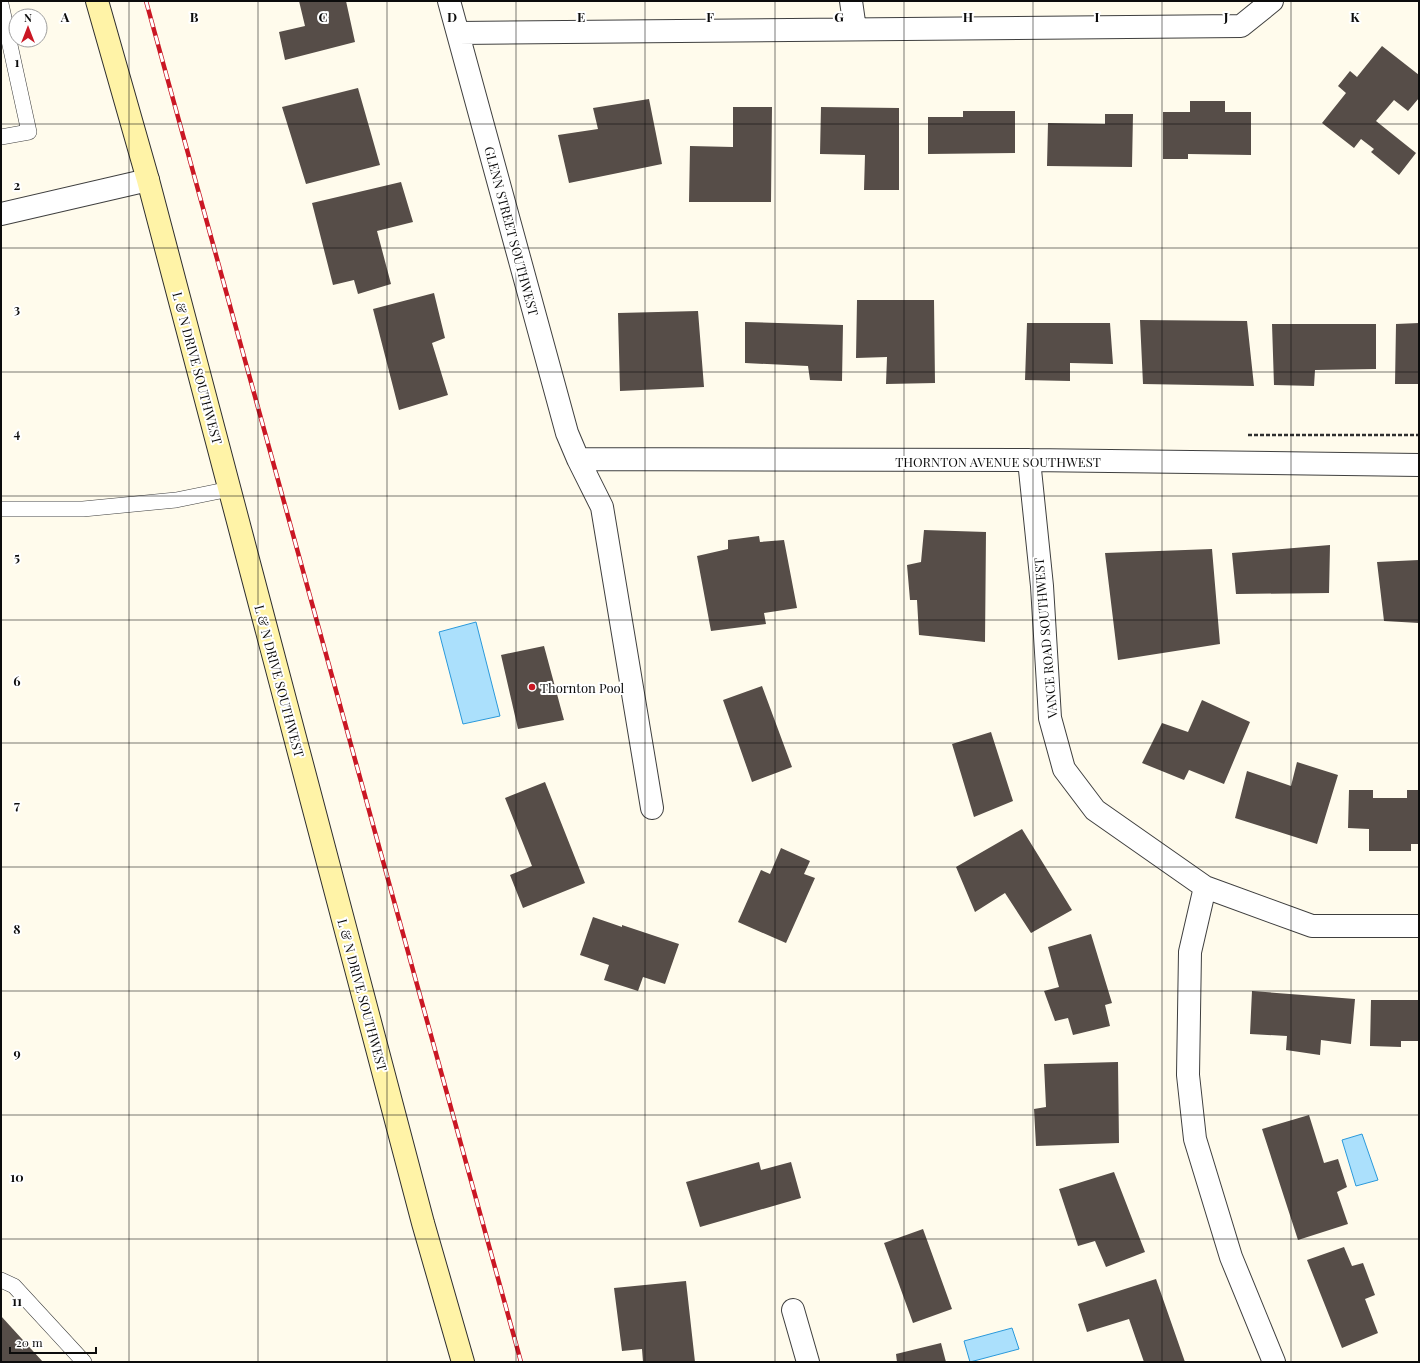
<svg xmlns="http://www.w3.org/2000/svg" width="1420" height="1363" viewBox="0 0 1420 1363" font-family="'Playfair Display',serif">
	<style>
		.water { fill: #abe0fc; stroke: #2a99db }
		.building { fill: #564d48 }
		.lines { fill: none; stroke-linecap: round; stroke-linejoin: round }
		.lane-casing { stroke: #3f3f3f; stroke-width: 16 }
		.street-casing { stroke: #3f3f3f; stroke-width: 24 }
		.secondary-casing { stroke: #2e2e2e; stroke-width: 24 }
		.path { stroke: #2e2e2e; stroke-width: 2.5; stroke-dasharray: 4 2; stroke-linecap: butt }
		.lane { stroke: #fff; stroke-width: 15 }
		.street { stroke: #fff; stroke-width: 22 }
		.secondary { stroke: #fff3a7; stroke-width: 22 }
		.rail-casing { stroke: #ca1724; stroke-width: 4.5 }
		.rail { stroke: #fff; stroke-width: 3; stroke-dasharray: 9; stroke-linecap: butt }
		.grid { fill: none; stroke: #0c0c0c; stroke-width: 1; stroke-opacity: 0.55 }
		.poi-dot { fill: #ca1724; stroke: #fff; stroke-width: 1.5 }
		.labels { text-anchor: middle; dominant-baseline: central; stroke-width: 4; stroke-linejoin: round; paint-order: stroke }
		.street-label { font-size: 13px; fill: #0c0c0c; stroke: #fff }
		.poi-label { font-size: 13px; fill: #0c0c0c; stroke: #fff; text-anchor: start }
		.grid-label { font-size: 13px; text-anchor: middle; font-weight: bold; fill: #0c0c0c; stroke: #fff; stroke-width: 4; stroke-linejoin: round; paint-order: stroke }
	</style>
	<rect width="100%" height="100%" fill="#fffbec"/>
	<path class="water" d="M476,622L500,716L463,724L439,632Z
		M1362,1134L1378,1180L1356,1186L1342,1140Z
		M1012,1328L1019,1349L970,1362L964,1341Z"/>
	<path class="building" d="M299,1H346L355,42L285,60L279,32L305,26Z
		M1382,46L1419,75V98L1408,111L1394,100L1376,121L1416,153L1399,175L1371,152L1374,149L1361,139L1354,148L1322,123L1346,93L1338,86L1350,71L1357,77Z
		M358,88L380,165L306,184L282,107Z
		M649,99L662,164L569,183L558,135L598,129L593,108Z
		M1190,101H1225V112H1251V155L1188,154V159H1163V112H1190Z
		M733,107H772L771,202H689L690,146L733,147Z
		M821,107L899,108V190H864L865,155L820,154Z
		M963,111H1015V153L928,154V117H963Z
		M1105,114H1133L1132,167L1047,166L1048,123L1105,124Z
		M401,182L413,222L377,231L391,284L358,294L354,280L333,285L312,203Z
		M434,293L445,338L432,343L448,395L399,410L373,309Z
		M857,300H934L935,383L886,384L887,357L856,358Z
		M698,311L704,387L620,391L618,313Z
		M1140,320L1247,321L1254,386L1143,384Z
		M745,322L843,325L842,381L810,380L808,366L745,363Z
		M1027,323H1110L1113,364L1070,363V381L1025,380Z
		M1419,323V384H1395L1396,324Z
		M1272,324H1376V369L1315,370L1314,386L1274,385Z
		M924,530L986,532L985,642L919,635L917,600H910L907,565L921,562Z
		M759,536L760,542L784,540L797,608L764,613L766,624L711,631L697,556L728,549V540Z
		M1330,545L1329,593L1236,594L1232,553Z
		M1212,549L1220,644L1118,660L1105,553Z
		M1419,560V623L1384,621L1377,562Z
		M544,646L564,720L518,729L501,655Z
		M762,686L792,767L752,782L723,700Z
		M1202,700L1250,722L1224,784L1189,770L1184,780L1142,763L1162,723L1188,732Z
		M991,732L1013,801L974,817L952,744Z
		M1297,762L1338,775L1317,844L1235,818L1247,771L1291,786Z
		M545,782L585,883L523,908L510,875L532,866L505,798Z
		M1349,790H1373V798H1407V790H1419V844H1411V851H1369V829L1348,828Z
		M1022,829L1072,910L1031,933L1005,893L975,912L956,867Z
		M781,848L810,861L804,874L815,878L786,943L738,922L761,870L770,874Z
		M593,917L622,927V925L679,944L665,984L643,977L638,991L604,980L609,965L580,955Z
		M1091,934L1112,1003L1105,1005L1110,1026L1073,1035L1068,1018L1055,1021L1044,991L1059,987L1048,947Z
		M1252,991L1355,999L1351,1044L1321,1040L1320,1055L1286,1050L1287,1036L1250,1034Z
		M1371,1000H1419V1041H1401V1047L1370,1046Z
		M1118,1062L1119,1143L1036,1146L1034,1109L1046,1107L1044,1064Z
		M1309,1115L1324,1163L1338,1159L1347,1187L1337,1192L1348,1224L1298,1240L1262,1129Z
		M759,1162L761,1170L791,1162L801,1198L700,1227L686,1182Z
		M1114,1172L1145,1252L1106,1267L1095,1241L1078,1246L1059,1189Z
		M923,1229L952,1309L913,1323L884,1243Z
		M1344,1247L1352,1266L1363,1263L1375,1295L1365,1299L1378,1333L1342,1348L1307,1260Z
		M1156,1279L1185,1362H1144L1129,1319L1087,1332L1078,1304Z
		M686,1281L695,1362H643L642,1349L622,1351L614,1288Z
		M1,1316L43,1362H1Z
		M941,1343L946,1362H897L896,1354Z"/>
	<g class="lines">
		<g class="lane-casing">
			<path id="lane" d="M1,4L29,132L1,137
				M1,509H83L176,500L230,489
				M1,1280L14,1286L84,1362"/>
		</g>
		<g class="street-casing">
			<path id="street" d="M449,1L567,433L578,459L602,507L652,808
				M851,1L855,29
				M458,33L1241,26L1272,1
				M1,214L148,180
				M578,459L1029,460L1419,465
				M1029,460L1042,586L1050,718L1064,769L1095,810L1205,887L1312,926H1419
				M1205,887L1190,952L1188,1075L1195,1139L1231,1257L1274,1362
				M793,1310L808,1362"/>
		</g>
		<g class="secondary-casing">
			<path id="secondary" d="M97,1L148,180L423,1223L463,1362"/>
		</g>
		<path class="path" d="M1248,435H1419"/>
		<use href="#lane" class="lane"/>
		<use href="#street" class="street"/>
		<use href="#secondary" class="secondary"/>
		<g class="rail-casing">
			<path id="rail" d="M146,1L521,1362"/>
		</g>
		<use href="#rail" class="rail"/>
	</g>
	<path class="grid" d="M129,1V1362M258,1V1362M387,1V1362M516,1V1362M645,1V1362M775,1V1362M904,1V1362M1033,1V1362M1162,1V1362M1291,1V1362M1,124H1419M1,248H1419M1,372H1419M1,496H1419M1,620H1419M1,743H1419M1,867H1419M1,991H1419M1,1115H1419M1,1239H1419"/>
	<circle class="poi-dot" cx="532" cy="687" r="4"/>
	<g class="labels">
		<g class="street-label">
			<text transform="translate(512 231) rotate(75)">GLENN STREET SOUTHWEST</text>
			<text transform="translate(198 368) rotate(75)">L &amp; N DRIVE SOUTHWEST</text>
			<text x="998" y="461">THORNTON AVENUE SOUTHWEST</text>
			<text transform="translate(1045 638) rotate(-95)">VANCE ROAD SOUTHWEST</text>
			<text transform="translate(280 681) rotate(75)">L &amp; N DRIVE SOUTHWEST</text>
			<text transform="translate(363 995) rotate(75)">L &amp; N DRIVE SOUTHWEST</text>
		</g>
		<g class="poi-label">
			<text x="540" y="687">Thornton Pool</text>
		</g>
	</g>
	<g class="grid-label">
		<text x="65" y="22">A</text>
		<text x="194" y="22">B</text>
		<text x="323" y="22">C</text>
		<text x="452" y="22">D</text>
		<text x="581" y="22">E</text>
		<text x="710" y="22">F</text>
		<text x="839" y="22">G</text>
		<text x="968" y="22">H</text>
		<text x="1097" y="22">I</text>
		<text x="1226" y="22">J</text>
		<text x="1355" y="22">K</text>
		<text x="17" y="67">1</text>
		<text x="17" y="190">2</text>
		<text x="17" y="314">3</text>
		<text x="17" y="438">4</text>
		<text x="17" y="562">5</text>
		<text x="17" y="686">6</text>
		<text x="17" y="810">7</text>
		<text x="17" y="934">8</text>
		<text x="17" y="1058">9</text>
		<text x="17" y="1182">10</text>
		<text x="17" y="1306">11</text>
	</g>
	<rect width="1420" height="1363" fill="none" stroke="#0c0c0c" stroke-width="4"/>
	<g transform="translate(28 28)"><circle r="19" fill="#ffffff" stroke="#9e9e9e"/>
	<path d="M0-3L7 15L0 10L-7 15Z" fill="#ca1724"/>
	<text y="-6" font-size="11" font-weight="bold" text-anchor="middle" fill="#0c0c0c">N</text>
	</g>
	<path d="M10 1347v6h86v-6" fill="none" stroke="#0c0c0c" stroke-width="2"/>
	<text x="16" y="1347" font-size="12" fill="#0c0c0c" stroke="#ffffff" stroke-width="3" paint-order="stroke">20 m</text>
</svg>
